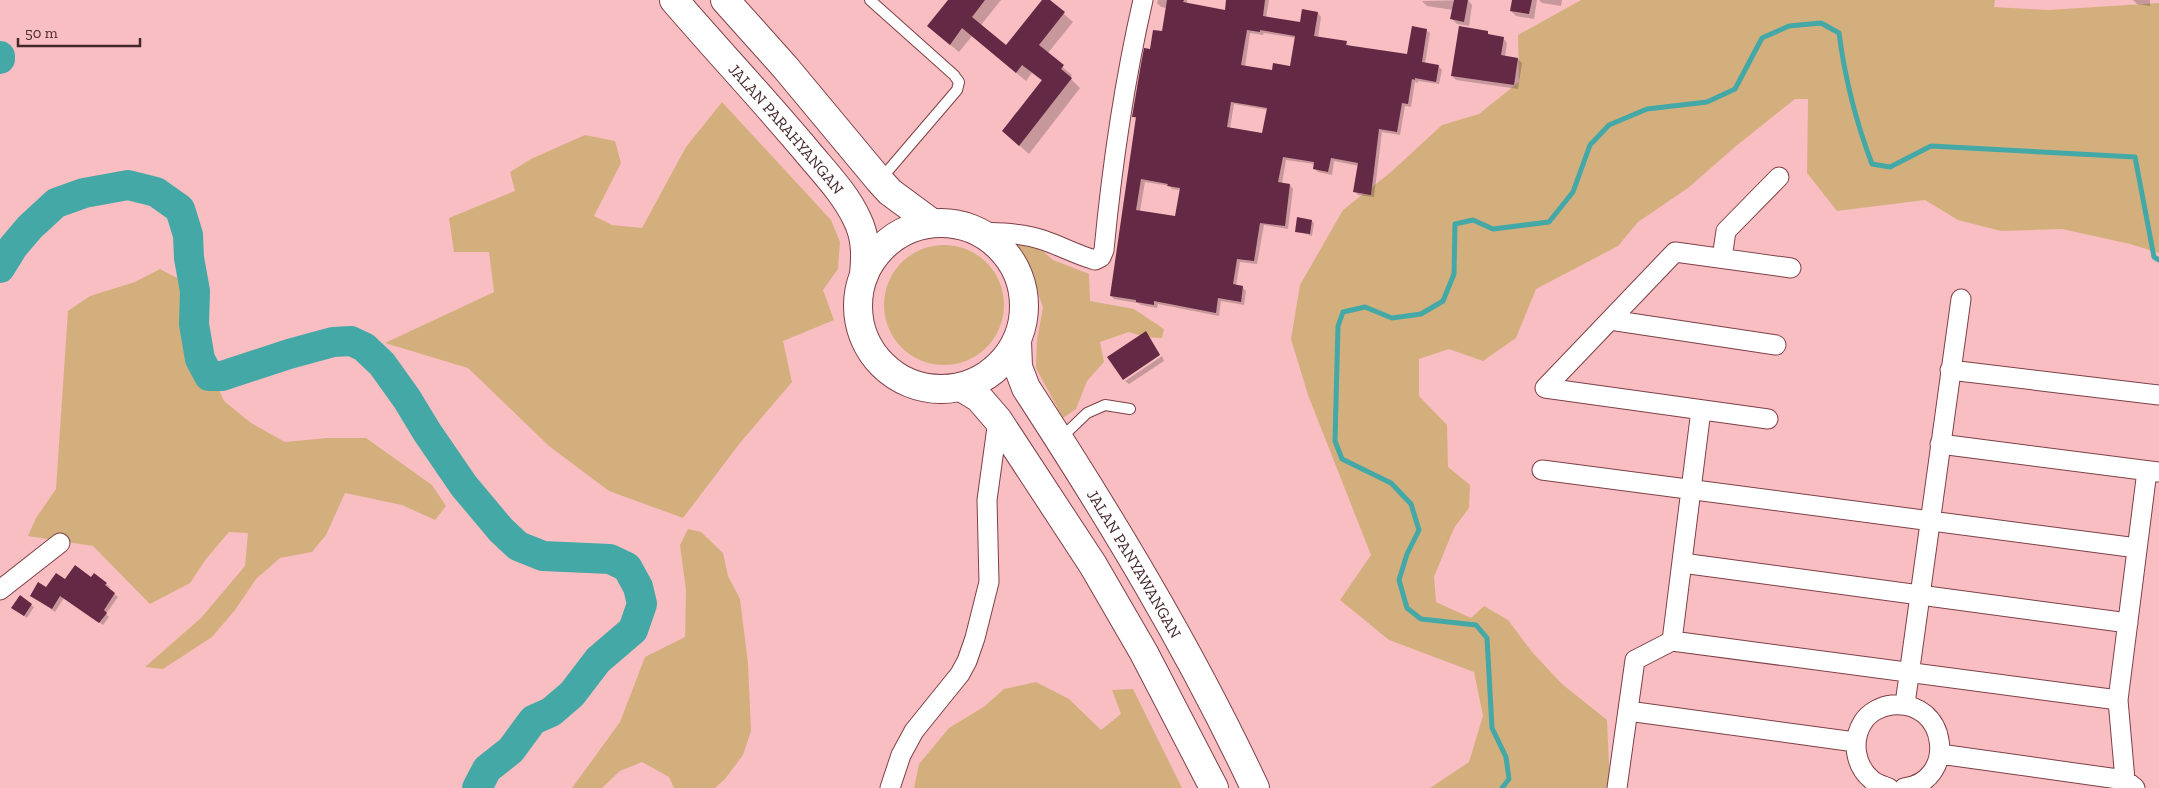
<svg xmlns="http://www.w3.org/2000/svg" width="2159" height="788" viewBox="0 0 2159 788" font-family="'Zilla Slab',serif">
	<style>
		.green { fill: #d4af7e }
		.shadow { fill: #0003; fill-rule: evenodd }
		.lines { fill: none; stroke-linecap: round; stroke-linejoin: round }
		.stream { stroke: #44a8a6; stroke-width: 5 }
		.river { stroke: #44a8a6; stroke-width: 30 }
		.building { fill: #642944; fill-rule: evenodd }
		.service-casing { stroke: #7e4047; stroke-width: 12 }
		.minor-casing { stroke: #7e4047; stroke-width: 21 }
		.secondary-casing { stroke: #7e4047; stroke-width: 30 }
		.service { stroke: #fff; stroke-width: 10 }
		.minor { stroke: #fff; stroke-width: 19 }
		.secondary { stroke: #fff; stroke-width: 28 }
		.labels { text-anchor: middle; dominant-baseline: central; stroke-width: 5; stroke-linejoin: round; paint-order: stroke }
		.street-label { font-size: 16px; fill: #44272a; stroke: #f9bec2 }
	</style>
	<rect width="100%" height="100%" fill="#f9bec2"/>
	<path class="green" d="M1581,0H1995L1994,7L2048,10L2159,3V253L2130,244L2062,229L2001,231L1958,220L1925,200L1837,211L1807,173L1808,99H1795L1736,146L1688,188L1638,222L1618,246L1536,289L1516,338L1483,361L1449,349L1419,359V396L1447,425L1448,467L1470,485L1469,508L1454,528L1434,577L1436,602L1471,618L1484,606L1508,620L1532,652L1562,684L1607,720L1610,788H1430L1469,762L1483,716L1474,672L1389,640L1340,600L1371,555L1308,395L1291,339L1300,285L1343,210L1391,172L1442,125L1479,114L1519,82L1518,35Z
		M722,102L831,220L840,242L838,269L823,290L834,320L783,341L792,382L740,443L683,518L609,491L549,446L468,368L385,343L494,292L489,252H454L449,218L515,191L510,172L531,159L585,135L615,141L621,163L594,216L612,225L642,228L686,147Z
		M1014,243L1036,245L1053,260L1089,274L1090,301L1134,309L1164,329L1162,338L1145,337L1129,332L1100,342L1104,362L1087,381L1076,409L1063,418L1036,368L1037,340L1043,307L1031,273Z
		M884 305a60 60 0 1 1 120 0a60 60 0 1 1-120 0Z
		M160,269L179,279L200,347L224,401L251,423L285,442L327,438H366L432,485L446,506L435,520L402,505L345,493L326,535L312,552L280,558L256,579L235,610L212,637L163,669L145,667L201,618L245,566L248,533L229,532L206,559L190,583L150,604L93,546L28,536L36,518L56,489L68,311L90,296L135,282Z
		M688,529L701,532L723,553L728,576L740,599L748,663L751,731L743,755L725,779L715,788H674L669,777L642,762L620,771L602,788H572L620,722L645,657L685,637L686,590L680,545Z
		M1036,682L1069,699L1101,730L1121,714L1112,690L1133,689L1182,788H914L919,764L949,728L985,706L1004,689Z"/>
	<path class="shadow" d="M950,0H1001L981,25L1006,46L1044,0H1048L1073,22L1047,54L1072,75L1070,78L1080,88L1029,154L1003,131L1042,81L1032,73L1026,81L972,36L959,52L938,35L929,26Z
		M1158,0H1187V4L1226,11L1227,0H1269L1266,18L1301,23L1318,13L1321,17L1318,38L1346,43L1351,47L1408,56L1426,30L1430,33L1425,64L1438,66L1442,70L1439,84L1418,81V83L1415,82L1411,107L1405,106L1400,135L1382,132L1374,197L1358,195L1355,191L1359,166L1334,161L1332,175L1318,172L1314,168L1315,164L1286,160L1282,184L1290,185L1293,189L1288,229L1264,225L1257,264L1240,262L1236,286L1242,287L1246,291L1244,305L1221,301L1219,316L1158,304L1157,308L1141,305L1138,303L1114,299L1111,295L1137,120L1133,116L1151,50L1163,33L1167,8L1161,7L1157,3ZM1250,33L1263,35L1264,33L1296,38L1291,67L1273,72L1245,67ZM1234,104L1268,110L1263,134L1230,128ZM1145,182L1170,186L1172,189L1180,190L1176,217L1140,211Z
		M1468,0L1472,5L1469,26L1457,24L1452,19L1453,10L1427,6L1422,1Z
		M1513,0H1537L1534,19L1516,16L1511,11Z
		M1539,0H1562L1561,6L1542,3Z
		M2133,0H2150V6L2137,4Z
		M1487,33L1491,36L1503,38L1507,43L1505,57L1518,59L1522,63L1518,89L1456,80L1452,76Z
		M1312,221L1314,223L1312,236L1296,231Z
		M1145,332L1160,354L1123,379Z
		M1162,356L1164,361L1129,384L1125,381Z
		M94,574L106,584L110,587L108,589L118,597L106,614L109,617L103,625L64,598L55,612L32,596L65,581L91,578Z
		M20,597L34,607L27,618L15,610Z"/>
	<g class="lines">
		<path class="stream" d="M1502,788L1509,779L1506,757L1492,728L1487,638L1476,625L1421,619L1407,608L1399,580L1407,554L1419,530L1411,504L1391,483L1342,459L1335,441L1338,326L1343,312L1365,307L1392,318L1421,314L1443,301L1454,274L1455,224L1473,220L1493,229L1549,222L1573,192L1590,145L1609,125L1647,109L1707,102L1735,89L1762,38L1789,26L1821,23L1839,33C1845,79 1856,122 1872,164L1890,167L1931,146L2135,157L2154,257L2159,260"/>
		<path class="river" d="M0,56V59
			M0,268L13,247L30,227L56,203L84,193L128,185L156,192L180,209L188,235L189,258L195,291L194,324L200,359L209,376H222L289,354L333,342L351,341L364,347L382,364L407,399L427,432L464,486L501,530L518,546L543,556L610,559L627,567L638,587L642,604L633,630L598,660L572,694L551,712L533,720L511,750L487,769L477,788"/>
	</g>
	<path class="building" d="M948,0H985L972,17L1006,45L1042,0H1050L1065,12L1039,45L1064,65L1061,69L1072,78L1019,146L1002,131L1042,80L1022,65L1016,73L962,28L950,45L927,26Z
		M1167,0H1184L1183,2L1225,10L1226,0H1265L1263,16L1300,22L1302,9L1318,12L1314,36L1347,41L1346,45L1407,54L1412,26L1427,29L1422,62L1439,65L1436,82L1415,78V80L1412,79L1408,104L1402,103L1397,132L1379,129L1371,195L1353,192L1358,163L1331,158L1328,172L1313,169L1314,162L1283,157L1278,182L1290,184L1285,226L1260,223L1254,261L1237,259L1233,284L1243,286L1241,302L1218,298L1216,313L1154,301V305L1136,302V300L1110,296L1136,117H1132L1141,64L1144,48L1150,49L1153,30L1162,31ZM1247,30L1260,32V30L1295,36L1290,66L1273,63L1272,70L1241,65ZM1231,102L1267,108L1262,133L1227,127ZM1141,179L1168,184L1167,186L1180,188L1175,216L1136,210Z
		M1454,0H1468L1464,22L1450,19Z
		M1512,0H1532L1529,14L1510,11Z
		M1459,26L1488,31V34L1504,37L1501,55L1518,58L1514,85L1451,76Z
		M1297,217L1312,220L1310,234L1295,232Z
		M1146,331L1160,355L1123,380L1107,357Z
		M75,565L91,577L94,573L107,583L105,585L115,593L104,610L107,613L99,623L60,596L52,609L30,596L38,582L46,587L56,573L65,579Z
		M20,595L32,604L24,616L11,608Z"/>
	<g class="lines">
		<g class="service-casing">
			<path id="service" d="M870,0L954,75L959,82L957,90L880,180
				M1060,439L1087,413L1105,405L1130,409"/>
		</g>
		<g class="minor-casing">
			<path id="minor" d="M980,232C1002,233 1022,233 1043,240C1061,246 1077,255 1095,260L1101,257L1104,250C1112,166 1124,83 1143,0
				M1722,258L1726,231L1779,177
				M1610,320L1776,345
				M1950,370L2159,395
				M1768,419L1545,388L1675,252L1791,268
				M1940,444L2158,472
				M1542,470L2137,548
				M1682,563L2128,623
				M0,590L60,543
				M1672,641L2118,700
				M1905,704L1961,299
				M1628,711L1855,742
				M1940,754L2125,780
				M890,788L901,755L914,731L960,674L967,661L975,638L989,582L987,500L998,420
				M1617,788L1635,660L1672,641L1701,410
				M1889,788C1884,786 1876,784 1872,780C1855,766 1851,741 1863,722C1869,712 1882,706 1892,705C1948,699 1958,781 1904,788
				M2135,788L2125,780L2118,700L2147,471"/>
		</g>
		<g class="secondary-casing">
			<g id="secondary">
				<path id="s1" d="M674,0C717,50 762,98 805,149C823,171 845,193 857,219C866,237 866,255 864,275"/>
				<path d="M725,0L785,67L879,180L890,192L932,223"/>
				<circle cx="941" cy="306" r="83"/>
				<path id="s2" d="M1017,341L1018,367L1026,388C1110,517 1190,649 1255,788"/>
				<path d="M961,387L979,398L998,420L1093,565L1144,653L1214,788"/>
			</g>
		</g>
		<use href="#service" class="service"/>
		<use href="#minor" class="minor"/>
		<use href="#secondary" class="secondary"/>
	</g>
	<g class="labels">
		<g class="street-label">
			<text stroke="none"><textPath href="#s1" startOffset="171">JALAN PARAHYANGAN</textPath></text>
			<text stroke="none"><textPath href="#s2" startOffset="255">JALAN PANYAWANGAN</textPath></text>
		</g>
	</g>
	<path d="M18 38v8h122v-8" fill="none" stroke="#44272a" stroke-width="2.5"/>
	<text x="25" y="38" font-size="15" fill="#44272a" stroke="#f9bec2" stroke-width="4" paint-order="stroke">50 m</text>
</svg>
